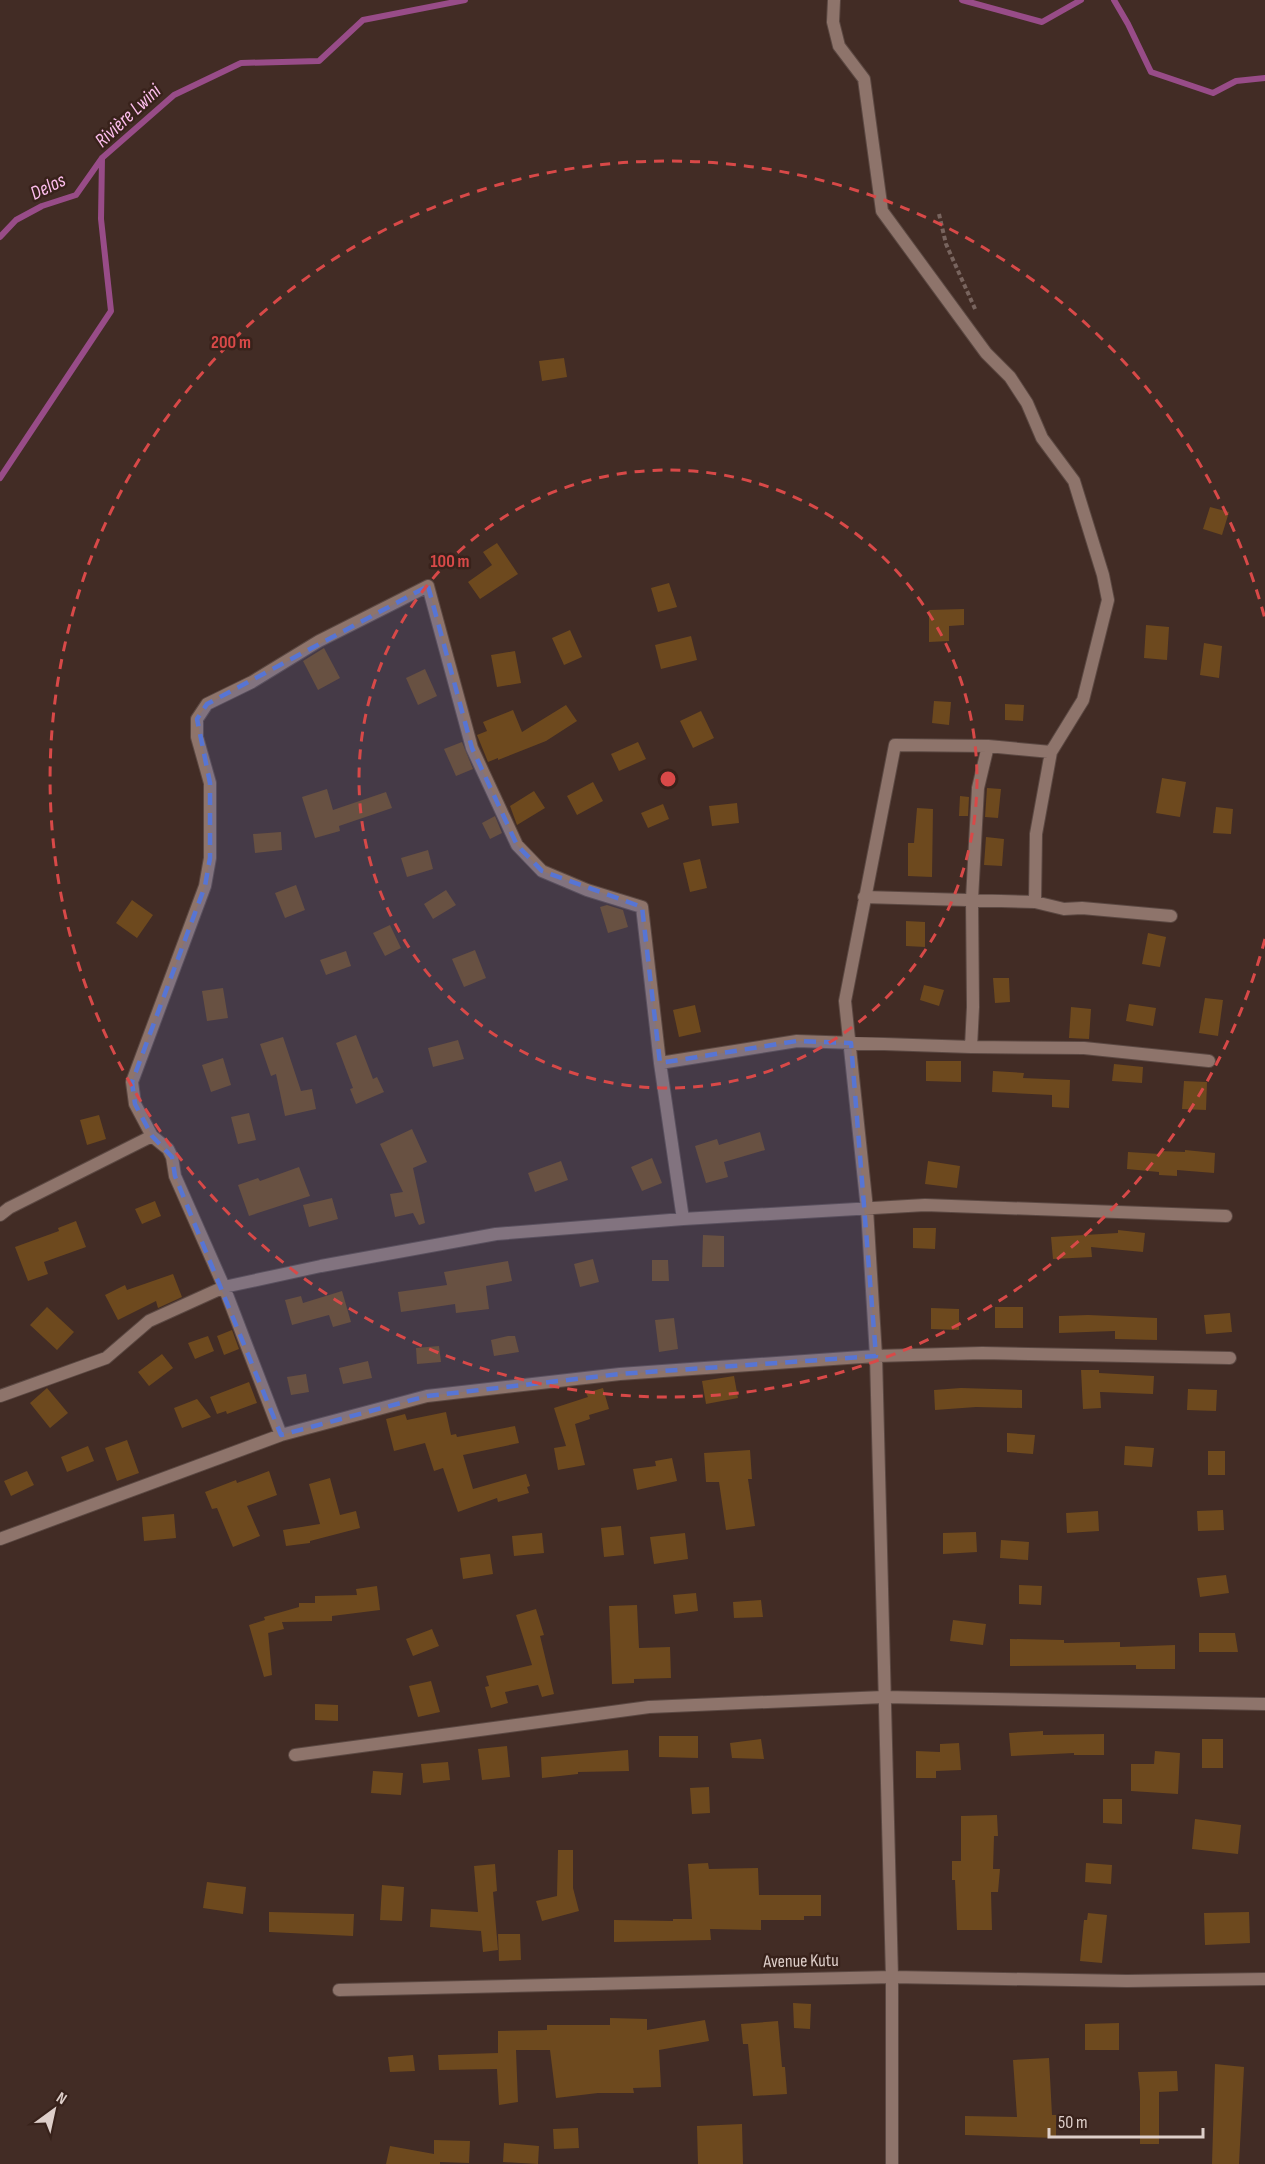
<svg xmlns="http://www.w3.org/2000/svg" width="1265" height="2164" viewBox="0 0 1265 2164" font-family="'Sofia Sans Condensed',sans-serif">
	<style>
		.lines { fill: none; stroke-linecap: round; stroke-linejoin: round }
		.stream { stroke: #984c88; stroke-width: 6 }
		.building { fill: #6d491e }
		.street-casing { stroke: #5b4842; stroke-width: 14 }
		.path { stroke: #78645e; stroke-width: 4; stroke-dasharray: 4.5 3; stroke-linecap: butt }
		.street { stroke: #8e746b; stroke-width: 12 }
		.marked { fill: #5775d4; fill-opacity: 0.2; stroke: #5775d4; stroke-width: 4.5; stroke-dasharray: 12 8; stroke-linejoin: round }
		.ring { fill: none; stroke: #d84948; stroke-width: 3; stroke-dasharray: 10 8 }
		.labels { text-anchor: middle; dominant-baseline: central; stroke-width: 5; stroke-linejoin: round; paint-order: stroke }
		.street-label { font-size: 18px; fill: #decfca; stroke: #38221b }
		.water-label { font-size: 20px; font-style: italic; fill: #fcbdec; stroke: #38221b }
		.centre { fill: #d84948; stroke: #38221b; stroke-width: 3 }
		.ring-label { font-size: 18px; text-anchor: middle; font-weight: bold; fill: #d84948; stroke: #38221b; stroke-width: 5; stroke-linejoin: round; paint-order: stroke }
	</style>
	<rect width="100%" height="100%" fill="#422c25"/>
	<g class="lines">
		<path class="stream" d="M962,0L1042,22L1081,0
			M1114,0L1128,24L1151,72L1213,93L1236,81L1265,78
			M0,237L16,220L42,206L76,195L102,158L174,95L241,63L319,61L363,20L465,0
			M0,478L111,311L101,219L102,158"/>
	</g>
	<path class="building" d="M564,358L567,377L542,381L539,361Z
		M1210,507L1229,512L1222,535L1203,529Z
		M497,543L518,574L480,599L468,582L492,565L483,552Z
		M669,583L677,607L658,612L651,588Z
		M964,609V625L949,626V641L929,642V610Z
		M1146,625L1169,627L1167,660L1144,658Z
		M570,630L582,657L564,665L552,638Z
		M691,636L697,660L661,669L655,645Z
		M1204,643L1222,646L1219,678L1200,675Z
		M324,648L340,678L318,690L303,661Z
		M515,651L521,683L497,687L491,655Z
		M425,669L437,696L418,705L406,678Z
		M934,701L951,702L949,725L932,723Z
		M1005,704L1024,705L1023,721L1005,720Z
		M566,705L577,721L546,741L498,760V758L488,762L477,735L487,731L483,722L513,710L522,732Z
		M701,711L714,738L693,748L680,721Z
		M462,742L473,769L456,776L444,749Z
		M638,742L646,759L619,771L611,754Z
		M1162,778L1186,782L1180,817L1156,813Z
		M593,782L603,801L577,815L567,796Z
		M987,788L1001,789L998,818L985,817Z
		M327,789L333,810L386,792L392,808L339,826L340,831L315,838L302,797Z
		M534,791L545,808L517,825L510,806Z
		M960,796L969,797L968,816H959Z
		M737,803L739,823L712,826L709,806Z
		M663,804L669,819L648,828L641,813Z
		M1216,807L1233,809L1231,834L1213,833Z
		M917,808L933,809L932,877L908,876V843H914Z
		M495,816L502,833L490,839L482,823Z
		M281,832L282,850L255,853L253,834Z
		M986,837L1004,839L1002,866L984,865Z
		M428,850L433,869L407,877L401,858Z
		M700,859L707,888L690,892L683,863Z
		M296,885L305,910L285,918L275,893Z
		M446,890L456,905L433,919L424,904Z
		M132,900L153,915L137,938L116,923Z
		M607,905L623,910L628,927L608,933L600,907Z
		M906,921L925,922V947L906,946Z
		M390,925L401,948L385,956L373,933Z
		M1148,933L1166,937L1160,967L1142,964Z
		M475,950L486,978L464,987L452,959Z
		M346,951L351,966L326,975L320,960Z
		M993,978H1009L1010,1002L995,1003Z
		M924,985L944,990L939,1006L920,1000Z
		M223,988L228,1018L207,1021L202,991Z
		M1205,998L1223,1000L1218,1036L1199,1033Z
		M1129,1004L1156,1008L1153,1026L1126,1021Z
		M695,1005L701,1032L679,1037L673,1010Z
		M1071,1007L1091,1009L1089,1039L1069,1038Z
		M356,1035L373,1079L377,1077L384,1092L356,1104L350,1089L353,1088L336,1043Z
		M283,1037L301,1091L312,1089L316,1109L285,1116L276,1074L271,1076L260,1044Z
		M458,1040L464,1059L433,1067L428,1048Z
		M223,1058L231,1085L211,1092L202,1065Z
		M926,1061H961V1082L926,1081Z
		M1114,1064L1143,1067L1142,1083L1112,1081Z
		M993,1071L1024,1073L1023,1078L1070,1080L1069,1108L1052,1107V1095L992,1092Z
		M1184,1081L1207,1082L1206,1110L1182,1109Z
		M249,1113L256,1140L238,1144L231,1117Z
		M99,1115L106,1139L87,1145L80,1120Z
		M412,1129L427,1162L413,1168L425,1223L419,1225L413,1213L395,1217L390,1194L403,1192L380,1144Z
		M760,1132L765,1150L724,1162L728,1177L706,1183L695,1146L717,1139L719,1145Z
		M1185,1150L1215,1153L1214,1173L1177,1170V1176L1159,1175V1172L1127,1169L1128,1152L1160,1154V1151L1185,1152Z
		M652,1158L662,1183L642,1191L631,1167Z
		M561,1161L568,1180L535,1192L528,1173Z
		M928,1161L960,1166L957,1188L925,1184Z
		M299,1167L310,1196L249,1216L238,1185L258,1178L260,1181Z
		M332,1198L338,1219L309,1227L303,1205Z
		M155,1201L161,1216L142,1224L135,1209Z
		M76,1221L86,1247L44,1262L48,1274L28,1281L15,1247L59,1231L58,1228Z
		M913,1228H936L935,1249L913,1248Z
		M1118,1230L1145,1233L1143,1252L1091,1247L1092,1257L1053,1259L1051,1237L1118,1233Z
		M703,1235L724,1236V1267H702Z
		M593,1259L599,1282L580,1287L574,1264Z
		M652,1260H668L669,1281H652Z
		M508,1261L512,1281L486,1286L489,1309L456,1313L455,1304L401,1312L398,1292L447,1285L444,1272Z
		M173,1274L182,1297L158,1308L156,1301L118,1320L105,1295L125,1285L127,1290Z
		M342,1291L351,1322L333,1327L329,1315L292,1325L285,1300L301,1296L303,1303Z
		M47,1307L74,1332L57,1350L30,1325Z
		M995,1307H1023V1328H995Z
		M931,1308L959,1309V1330L931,1329Z
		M1230,1313L1232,1332L1206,1334L1204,1315Z
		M1088,1315L1157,1318V1340L1115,1339V1331L1059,1333V1316Z
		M674,1318L678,1349L659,1352L655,1320Z
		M232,1330L239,1349L224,1355L217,1336Z
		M208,1336L214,1351L195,1359L188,1343Z
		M508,1336H515L519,1352L494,1356L491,1340Z
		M439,1346L441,1362L417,1364L416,1348Z
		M162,1354L173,1368L149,1386L138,1372Z
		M368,1361L372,1378L343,1384L339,1368Z
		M1081,1370H1099V1373L1154,1376L1153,1394L1100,1392L1101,1408L1083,1409Z
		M306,1374L309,1392L291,1395L287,1377Z
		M734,1376L738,1398L706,1404L702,1381Z
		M249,1382L257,1403L227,1414L226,1411L217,1414L210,1397Z
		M47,1388L68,1413L50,1428L30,1403Z
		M603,1388L609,1409L589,1415L590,1419L575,1424L585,1465L558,1470L554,1448L566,1446L554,1408L588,1397L586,1393Z
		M961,1388L1022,1390V1408L976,1407L935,1410L934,1390Z
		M1188,1389L1217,1390L1216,1411L1187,1410Z
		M197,1399L211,1417L182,1428L174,1408Z
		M446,1412L451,1435L456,1434L457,1437L515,1426L519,1443L463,1455L473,1489L526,1474L530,1486L527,1487L529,1493L498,1502L497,1498L458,1512L443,1468L434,1471L425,1443L394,1451L386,1419L405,1414L407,1420Z
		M1007,1433L1035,1435L1033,1454L1007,1452Z
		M127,1440L139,1473L117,1481L105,1448Z
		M88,1446L94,1461L67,1472L61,1457Z
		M1125,1446L1154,1448L1152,1467L1124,1465Z
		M750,1450L752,1479H748L755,1526L726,1530L719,1482H706L704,1453Z
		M1208,1451H1225V1475H1208Z
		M672,1458L677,1481L637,1490L633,1469L656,1466L655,1461Z
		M27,1471L34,1485L11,1496L4,1481Z
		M269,1471L277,1495L247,1506L260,1536L233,1547L217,1508L212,1509L205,1492L236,1480L237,1483Z
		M330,1478L340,1515L356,1511L360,1528L310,1541V1543L286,1546L283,1530L320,1524L309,1484Z
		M1223,1510L1224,1530L1198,1531L1197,1511Z
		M1098,1511L1099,1531L1067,1533L1066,1513Z
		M174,1514L176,1538L144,1541L142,1517Z
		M621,1526L624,1555L604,1557L601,1528Z
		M976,1532L977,1552L943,1554V1533Z
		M542,1533L544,1553L514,1556L512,1536Z
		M685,1533L688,1559L654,1564L650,1537Z
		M1001,1540L1029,1542L1028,1560L1000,1558Z
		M490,1554L493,1574L463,1579L460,1558Z
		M1226,1575L1229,1593L1200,1597L1197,1578Z
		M1019,1585L1042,1586L1041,1605L1019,1604Z
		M377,1586L380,1610L332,1616V1621L282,1622L284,1629L268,1633V1631L272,1675L264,1677L249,1625L265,1620L264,1617L299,1607V1603H315V1596L357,1595L356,1589Z
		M696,1593L698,1611L675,1614L673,1595Z
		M761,1600L763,1617L734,1618L733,1602Z
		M637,1605L639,1648L670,1647L671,1678L634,1679V1683L612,1684L609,1606Z
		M536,1609L544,1635L540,1636L554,1694L542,1697L538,1685L505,1692L508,1703L491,1708L485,1687L489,1686L486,1676L532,1665L516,1615Z
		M953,1620L986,1624L983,1645L950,1641Z
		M432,1629L439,1646L413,1656L406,1639Z
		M1199,1633H1235L1238,1652H1199Z
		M1010,1639L1064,1640V1643L1120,1642V1647L1175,1645V1669H1136V1665L1010,1666Z
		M431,1681L440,1712L418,1717L409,1686Z
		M315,1704L338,1705V1721L315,1720Z
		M1043,1731V1735L1104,1734V1755H1074V1753L1011,1756L1009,1733Z
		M659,1736H698V1758L659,1757Z
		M761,1739L764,1759L732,1758L730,1743Z
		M1202,1739H1223V1768H1202Z
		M959,1743L961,1770L936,1771V1778H916V1751L940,1752V1744Z
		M507,1746L510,1777L482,1780L478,1749Z
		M628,1750L629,1771L578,1772V1774L542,1778L541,1757Z
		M1155,1751L1180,1753L1178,1794L1131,1791V1764H1154Z
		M448,1762L450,1780L423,1783L421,1764Z
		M373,1771L403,1773L401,1795L371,1793Z
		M709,1787L710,1813L692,1814L690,1788Z
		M1103,1799H1122V1824L1103,1823Z
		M997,1815L998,1836H994L993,1869H1000L998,1892H991L992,1930H957L955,1880H952V1861H961V1816Z
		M1195,1819L1241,1825L1238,1854L1192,1849Z
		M558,1850H573V1888L579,1911L542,1921L536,1901L557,1896Z
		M708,1863L709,1869L758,1868L759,1895H821V1916H804V1920H761V1930L710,1929L711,1940L614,1942V1920L673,1921V1919H692L688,1864Z
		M1086,1863L1112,1865L1111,1884L1085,1882Z
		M495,1864L497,1891L493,1892L498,1950L483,1952L481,1931L430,1927L431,1909L478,1912L474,1866Z
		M207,1882L246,1887L243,1914L203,1908Z
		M382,1885L404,1887L402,1921L380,1920Z
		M269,1912L354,1914L353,1936L269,1932Z
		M1249,1912L1250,1943L1205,1945L1204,1913Z
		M1088,1913L1107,1915L1102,1963L1080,1961L1084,1920H1087Z
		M498,1934H520L521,1960L499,1961Z
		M793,2003L811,2004L810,2029L794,2028Z
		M610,2018L647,2019V2030L705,2020L709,2041L659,2050L661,2087L633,2088L634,2093H598L556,2098L550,2050H516L518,2102L499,2105L497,2069L439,2070L438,2055L498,2053V2031L547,2030V2025H610Z
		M778,2021L782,2067H785L787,2094L753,2096L748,2044H743L741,2024Z
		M1119,2023V2050H1085V2024Z
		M413,2055L415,2071L390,2072L388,2057Z
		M1049,2058L1052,2115H1056V2138L965,2135V2116L1017,2117L1013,2060Z
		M1215,2064L1244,2067L1239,2164H1212Z
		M1177,2071L1178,2091L1159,2092V2144H1140V2092L1138,2072Z
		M742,2124L743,2164H698L697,2126Z
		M578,2128L579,2148L554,2149L553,2129Z
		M434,2140L470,2141L469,2163L440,2162V2164H386L390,2146L434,2154Z
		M504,2143L539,2146L538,2164L503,2162Z"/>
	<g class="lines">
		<g class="street-casing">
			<path id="street" d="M834,0L833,22L839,46L864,79L882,211L986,353L1010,377L1027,403L1042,438L1074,481L1103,575L1108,600L1083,700L1051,752L1036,834L1035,902
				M864,897L1035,902L1064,909L1082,908L1171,916
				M971,1047L973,1007L972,899L978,788L988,746
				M660,1063L797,1041L971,1047L1084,1048L1209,1061
				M0,1215L9,1208L152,1136
				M0,1396L106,1358L149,1321L224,1287L321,1266L496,1234L683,1219L925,1205L1226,1216
				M281,1435L224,1287L175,1176L172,1157L168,1149L152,1136L135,1104L132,1082L205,886L210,858V783L197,737V719L207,704L252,682L319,641L428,586L472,748L517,845L542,871L587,890L642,907L660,1063L683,1219
				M0,1539L281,1435L427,1396L620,1374L876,1356L982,1353L1230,1358
				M295,1755L649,1707L884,1697L1265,1704
				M339,1990L892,1977L1127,1981L1265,1979
				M892,2164V1977L876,1356L867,1209L845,1001L895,745L988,746L1051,752"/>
		</g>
		<path class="path" d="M939,214L946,244L976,311"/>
		<use href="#street" class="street"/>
	</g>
	<path class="marked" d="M428,586L472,748L517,845L542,871L642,907L660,1063L797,1041L851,1043L876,1356L620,1374L427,1396L281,1435L175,1176L172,1157L152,1136L135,1104L132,1082L205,886L210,858V783L197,719L207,704Z"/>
	<g class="ring">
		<circle cx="668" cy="779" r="309"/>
		<path d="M1265 939A618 618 0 1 1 1265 619"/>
	</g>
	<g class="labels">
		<g class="street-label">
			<text transform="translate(801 1961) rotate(-1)">Avenue Kutu</text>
		</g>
		<g class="water-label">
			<text transform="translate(128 116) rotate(-43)">Rivière Lwini</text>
			<text transform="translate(48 187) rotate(-26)">Delos</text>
		</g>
	</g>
	<circle cx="668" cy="779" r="9" class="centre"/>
	<g class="ring-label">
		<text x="231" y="348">200 m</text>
		<text x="450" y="567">100 m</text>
	</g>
	<g transform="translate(54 2110) rotate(33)" stroke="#38221b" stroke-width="4.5" paint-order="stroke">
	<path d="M0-4.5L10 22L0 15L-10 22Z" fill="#decfca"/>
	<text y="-9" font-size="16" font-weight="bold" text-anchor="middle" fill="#decfca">N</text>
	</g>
	<path d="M1049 2128v9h154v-9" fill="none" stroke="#decfca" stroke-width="3"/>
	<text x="1058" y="2128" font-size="18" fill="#decfca" stroke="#38221b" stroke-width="4.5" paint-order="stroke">50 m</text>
</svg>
